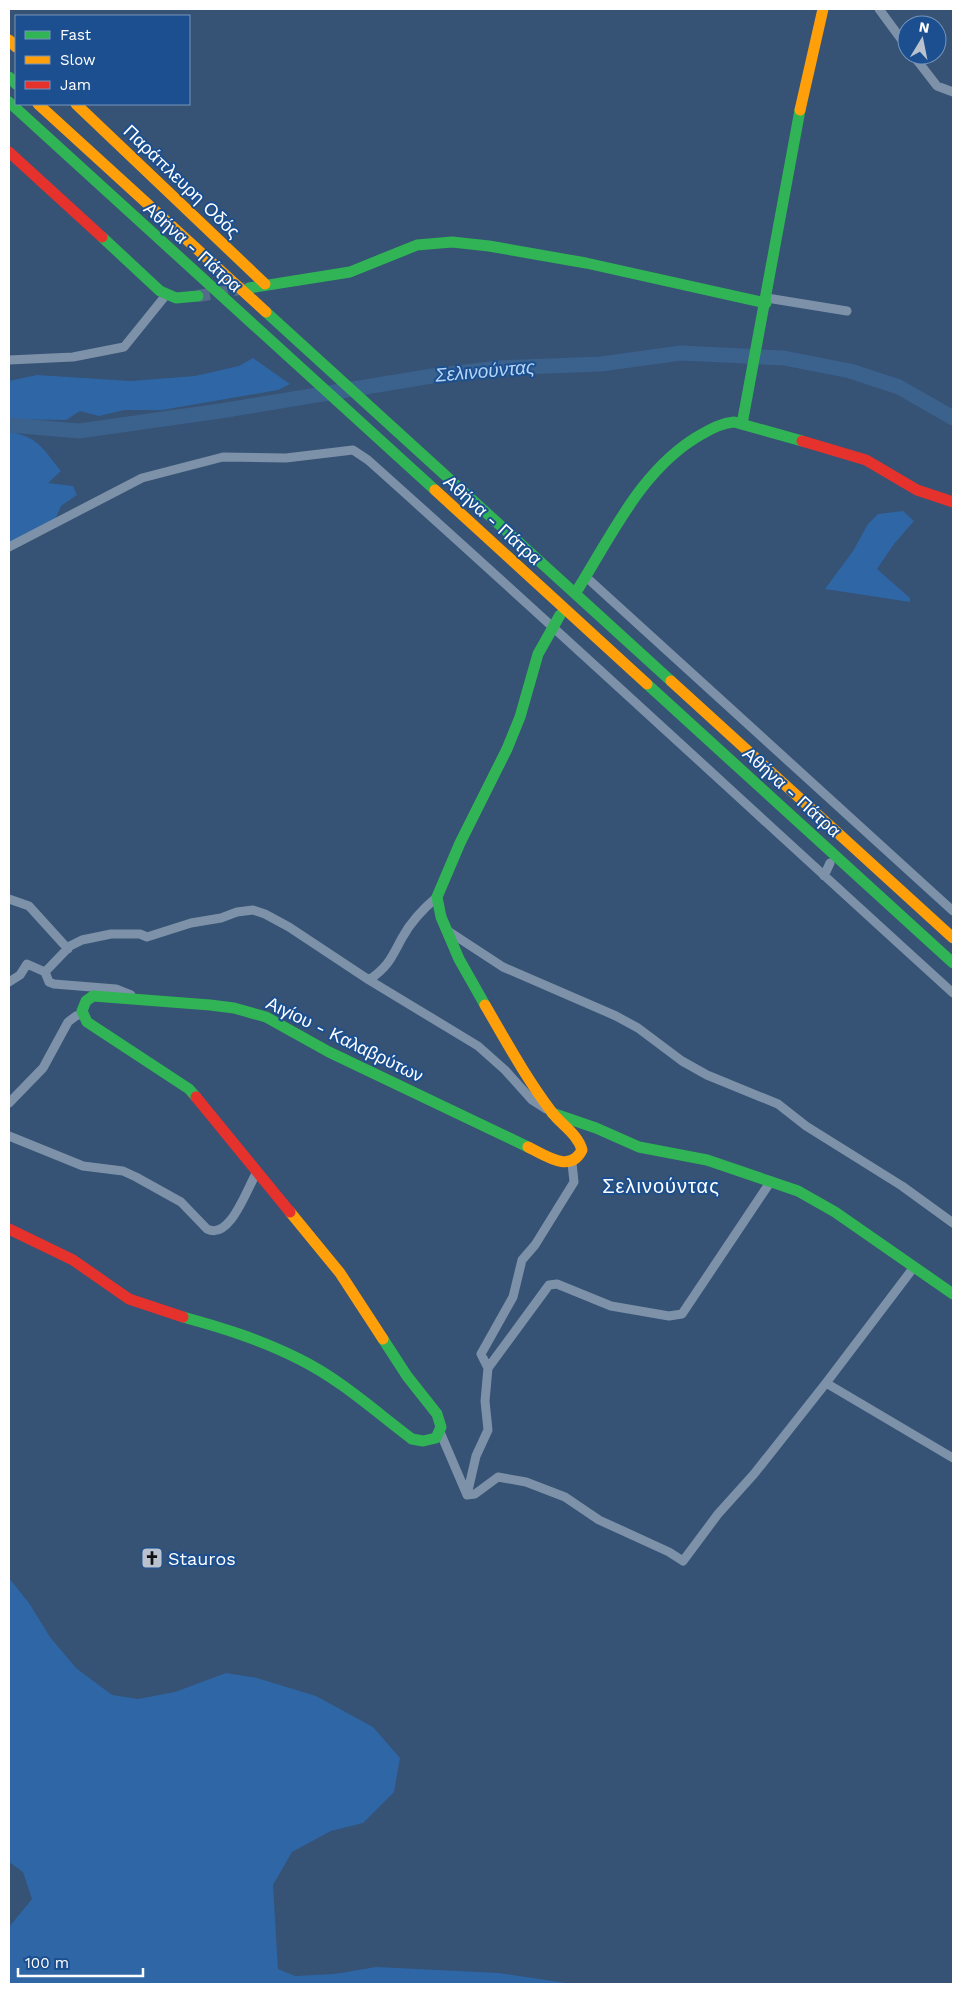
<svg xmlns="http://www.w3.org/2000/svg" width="962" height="1993" viewBox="0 0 962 1993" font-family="'Work Sans',sans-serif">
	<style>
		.green { fill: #2f66a5 }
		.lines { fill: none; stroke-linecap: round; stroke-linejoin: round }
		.river { stroke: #3b618d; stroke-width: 15 }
		.secondary-tunnel { stroke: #546c89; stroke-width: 12; stroke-dasharray: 12 6; stroke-linecap: butt }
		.street { stroke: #7d92a8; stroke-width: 9 }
		.fast { stroke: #30b455; stroke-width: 11 }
		.slow { stroke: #ff9f0a; stroke-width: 11 }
		.jam { stroke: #e5322d; stroke-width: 11 }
		.labels { text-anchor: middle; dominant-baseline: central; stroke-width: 4; stroke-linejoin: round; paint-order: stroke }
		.street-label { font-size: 18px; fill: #fff; stroke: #1b4f8f }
		.poi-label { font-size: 18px; fill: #fff; stroke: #1b4f8f; text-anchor: start }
		.water-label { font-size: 19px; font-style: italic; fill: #b5d3f5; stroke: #1b4f8f }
		.quarter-label { font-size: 20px; letter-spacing: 1px; fill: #fff; stroke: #1b4f8f }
	</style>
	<rect width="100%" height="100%" fill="#365274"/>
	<path class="green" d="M253,358L290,384L278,390L162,410H124L99,416L80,411L66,420L9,419V381L37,375L131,381L195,376L239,366Z
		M9,432C38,436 43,449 61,471L48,483L73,486L77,495L61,506L55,520L9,544Z
		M903,511L914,521L894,544L877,569L910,598V602L825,589L853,551L868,524L878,514Z
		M9,1578L29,1603L50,1637L76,1668L112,1695L138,1699L175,1692L226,1673L257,1678L316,1696L373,1727L400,1758L394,1792L363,1823L331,1831L292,1852L273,1885L278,1969L295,1976L335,1974L376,1967L499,1973L573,1984H9V1927L32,1899L23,1872L9,1862Z"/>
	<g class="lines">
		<path class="river" d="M9,425L79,431L220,411L432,376L498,368L601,364L681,353L784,358L850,371L899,387L953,418"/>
		<path class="secondary-tunnel" d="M198,296L246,288"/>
		<path class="street" d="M879,9L907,47
			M913,55L937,86L953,92
			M767,298L847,311
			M9,360L73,357L124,347L166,295
			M9,547L142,478L223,457L286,458L353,450L368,460C565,636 758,816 953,993
			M585,576L953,911
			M824,876L830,863
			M9,899L29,906L68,949
			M448,931L503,967L616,1016L638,1028L682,1061L707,1075L778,1104L806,1126L902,1186L953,1223
			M369,980C389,966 391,958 402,938C410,923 424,908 437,897
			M9,982L20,975L27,964L45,972
			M131,995L116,989L54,984L49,982L45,972L70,946L82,940L111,934H140L147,937L191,923L221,918L237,912L253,910L265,914L289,927L369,980L478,1046L505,1070L532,1100L546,1109
			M9,1103L43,1068L68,1022L76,1016L82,1014
			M9,1136L83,1166L123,1171L136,1177L181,1202L207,1229C230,1241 247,1188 257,1172
			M488,1368L481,1354L513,1297L522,1260L535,1245L574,1182L572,1163
			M826,1383L953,1458
			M440,1432L467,1495L475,1494L498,1477L526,1482L565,1497L599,1520L669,1552L683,1561L718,1514L754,1474L826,1383L914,1267
			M467,1495L476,1456L488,1430L485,1401L488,1368L549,1285L557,1284L611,1306L669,1316L682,1314L771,1181"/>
		<path class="fast" d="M9,77L16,84
			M9,102L435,490
			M102,237L160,291L176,298L198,296
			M249,288L350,272L417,245L452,242L489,246L586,263L766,303
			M266,312L671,681
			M742,424L800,110
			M578,589C613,533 643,467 702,434C713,428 722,423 734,422L802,441
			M647,684L953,963
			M485,1005L459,959L441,917L437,897L460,843L507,749L520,717L538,654L560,615
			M196,1097L189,1089L87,1022L82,1011L86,1001L93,996L210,1005L234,1008L266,1017L329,1052L528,1147
			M552,1113L596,1128L639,1147L707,1160L798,1191L835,1212L953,1294
			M183,1317C223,1328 262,1340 299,1359C340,1379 376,1412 412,1439L423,1441L436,1438L441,1427L437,1414L407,1376L383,1339"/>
		<path class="slow" d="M9,40L16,47
			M38,104L266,312
			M76,104L265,284
			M800,110L823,9
			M435,490L647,684
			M671,681L953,938
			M485,1005C506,1041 526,1078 551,1111C560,1124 578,1134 582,1150C570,1174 545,1155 528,1147
			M290,1212L340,1273L383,1339"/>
		<path class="jam" d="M9,152L102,237
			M802,441L866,460L917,490L953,502
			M196,1097L290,1212
			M9,1229L73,1260L129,1299L183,1317"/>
	</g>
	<defs>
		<g id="church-square" transform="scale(1.125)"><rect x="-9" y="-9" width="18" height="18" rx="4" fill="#b9c2ce" stroke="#1b4f8f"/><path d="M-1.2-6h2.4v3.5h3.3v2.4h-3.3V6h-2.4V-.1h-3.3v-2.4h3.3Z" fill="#111"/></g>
	</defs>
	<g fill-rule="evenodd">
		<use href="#church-square" x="152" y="1558"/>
	</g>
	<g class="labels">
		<g class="street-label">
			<text transform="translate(182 181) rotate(44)">Παράπλευρη Οδός</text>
			<text transform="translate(193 247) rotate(42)">Αθήνα - Πάτρα</text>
			<text transform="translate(493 520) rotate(42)">Αθήνα - Πάτρα</text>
			<text transform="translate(792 792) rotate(42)">Αθήνα - Πάτρα</text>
			<text transform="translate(345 1039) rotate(26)">Αιγίου - Καλαβρύτων</text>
		</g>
		<g class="poi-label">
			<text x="168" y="1558">Stauros</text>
		</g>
		<g class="water-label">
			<text transform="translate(485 371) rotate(-5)">Σελινούντας</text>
		</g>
		<g class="quarter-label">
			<text x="661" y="1186">Σελινούντας</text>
		</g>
	</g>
	<rect width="962" height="1993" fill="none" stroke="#ffffff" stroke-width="20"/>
	<rect x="15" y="15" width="175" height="90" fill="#1b4f8f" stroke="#7695bc"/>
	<rect x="25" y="31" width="25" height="8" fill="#30b455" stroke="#7695bc"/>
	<text x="60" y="40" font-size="15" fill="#ffffff">Fast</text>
	<rect x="25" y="56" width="25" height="8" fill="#ff9f0a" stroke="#7695bc"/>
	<text x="60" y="65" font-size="15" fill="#ffffff">Slow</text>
	<rect x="25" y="81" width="25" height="8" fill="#e5322d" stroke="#7695bc"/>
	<text x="60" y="90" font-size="15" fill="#ffffff">Jam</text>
	<g transform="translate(922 40) rotate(10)"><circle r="24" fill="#1b4f8f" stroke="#7695bc"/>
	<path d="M0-4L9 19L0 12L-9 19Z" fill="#b9c2ce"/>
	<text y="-8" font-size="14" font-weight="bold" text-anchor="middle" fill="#ffffff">N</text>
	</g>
	<path d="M18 1968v8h125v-8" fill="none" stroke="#ffffff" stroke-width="2.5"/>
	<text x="25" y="1968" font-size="15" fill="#ffffff" stroke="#1b4f8f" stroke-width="4" paint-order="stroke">100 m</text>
</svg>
